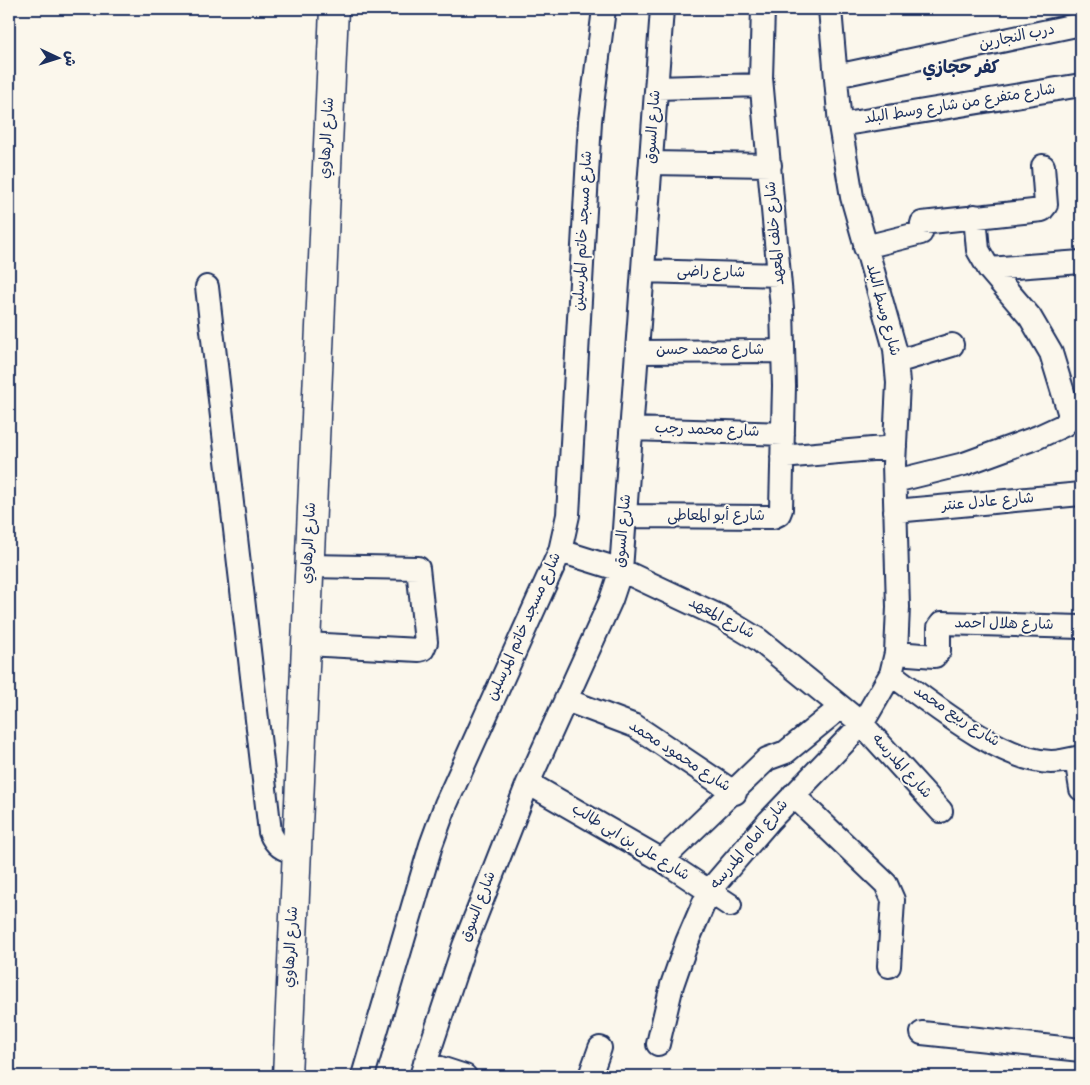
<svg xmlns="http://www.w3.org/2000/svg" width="1090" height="1085" viewBox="0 0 1090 1085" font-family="Dekko,'Playpen Sans Arabic',sans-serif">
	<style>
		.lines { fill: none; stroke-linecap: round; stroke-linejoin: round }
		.street-casing { stroke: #1b2f5e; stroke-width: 26 }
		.secondary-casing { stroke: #1b2f5e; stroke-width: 31 }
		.street { stroke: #fbf7ec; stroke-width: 22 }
		.secondary { stroke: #fbf7ec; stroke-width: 28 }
		.labels { text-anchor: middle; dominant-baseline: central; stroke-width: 4; stroke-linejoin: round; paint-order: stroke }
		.street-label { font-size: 15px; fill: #1b2f5e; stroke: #fbf7ec }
		.quarter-label { font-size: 18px; font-weight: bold; fill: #1b2f5e; stroke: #fbf7ec }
	</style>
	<rect width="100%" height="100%" fill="#fbf7ec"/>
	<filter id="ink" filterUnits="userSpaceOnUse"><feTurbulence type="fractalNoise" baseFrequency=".02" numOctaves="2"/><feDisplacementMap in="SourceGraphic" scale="10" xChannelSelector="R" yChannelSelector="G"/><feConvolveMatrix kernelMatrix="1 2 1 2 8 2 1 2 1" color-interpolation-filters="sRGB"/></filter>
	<g filter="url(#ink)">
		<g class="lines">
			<g class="street-casing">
				<path id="street" d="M836,76L1081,24
					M657,88L761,85
					M840,125L1081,85
					M651,163L770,165
					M865,247L921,233L922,223L1042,210L1046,205L1043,166
					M989,269L1081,262
					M643,271L779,275
					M207,287L270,832C275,845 283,851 297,852
					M637,352L783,351
					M896,362L952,345
					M632,429L783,434
					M782,457L895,447
					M895,481L964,464L1038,437L1064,425L1069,419V412L1051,353L1030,317L989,269L978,250L975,216
					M895,511L1081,494
					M625,516L773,517L779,514L781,509L784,386L782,308L761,78L763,9
					M560,551L621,570L721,617L759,640L862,724L941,811
					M306,644L419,650L423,649L426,642L418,568L309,566
					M896,653L935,656L939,651V627L942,623L1081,627
					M891,674C931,703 1001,761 1051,762C1061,762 1072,759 1081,757
					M566,700L635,726L735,793
					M1076,758L1081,789
					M528,783L662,860L730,905
					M793,795L886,884L893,900L889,966
					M662,860L767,759L786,752L841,707
					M922,1033L1081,1050
					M658,1044L672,985L687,942L709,891L769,821L862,724L891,674L896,653L898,607L894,464L898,383L895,349L852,197L840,125L830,9
					M425,1063L465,1076
					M363,1076L431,845L446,804L560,551L568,515L590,121L604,9
					M421,1076L464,946L528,783L611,600L621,570L662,9
					M590,1076L600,1048"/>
			</g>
			<g class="secondary-casing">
				<path id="secondary" d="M287,1076L334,9"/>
			</g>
			<use href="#street" class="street"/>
			<use href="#secondary" class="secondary"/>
		</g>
	</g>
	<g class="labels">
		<g class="street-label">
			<text transform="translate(1017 38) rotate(-12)">درب النجارين</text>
			<text transform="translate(960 105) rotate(-9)">شارع متفرع من شارع وسط البلد</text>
			<text transform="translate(654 127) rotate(-86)">شارع السوق</text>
			<text transform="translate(328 138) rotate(-87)">شارع الرهاوي</text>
			<text transform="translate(584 231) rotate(-87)">شارع مسجد خاتم المرسلين</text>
			<text transform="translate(776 233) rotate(-95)">شارع خلف المعهد</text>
			<text transform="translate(711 273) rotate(1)">شارع راضى</text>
			<text transform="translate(882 310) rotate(75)">شارع وسط البلد</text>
			<text x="710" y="351">شارع محمد حسن</text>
			<text transform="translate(707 431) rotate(2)">شارع محمد رجب</text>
			<text transform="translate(988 503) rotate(-5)">شارع عادل عنتر</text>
			<text x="716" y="517">شارع أبو المعاطى</text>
			<text transform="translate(624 531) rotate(-85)">شارع السوق</text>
			<text transform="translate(310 543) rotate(-87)">شارع الرهاوي</text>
			<text transform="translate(721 619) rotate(28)">شارع المعهد</text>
			<text transform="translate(1004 625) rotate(1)">شارع هلال احمد</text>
			<text transform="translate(525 627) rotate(-66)">شارع مسجد خاتم المرسلين</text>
			<text transform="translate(956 717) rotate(33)">شارع ربيع محمد</text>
			<text transform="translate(679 757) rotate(33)">شارع محمود محمد</text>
			<text transform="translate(901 767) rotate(48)">شارع المدرسه</text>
			<text transform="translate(630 843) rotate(31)">شارع على بن ابى طالب</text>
			<text transform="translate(750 845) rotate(-50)">شارع امام المدرسه</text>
			<text transform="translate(479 907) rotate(-69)">شارع السوق</text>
			<text transform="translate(292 947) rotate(-87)">شارع الرهاوي</text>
		</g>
		<g class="quarter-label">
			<text x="961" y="69">كفر حجازي</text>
		</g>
	</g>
	<rect width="1090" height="1085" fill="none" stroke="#fbf7ec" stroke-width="30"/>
	<rect x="15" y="15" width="1060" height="1055" fill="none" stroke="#1b2f5e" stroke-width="2" filter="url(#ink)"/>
	<g transform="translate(58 58) rotate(94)" stroke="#fbf7ec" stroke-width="4" paint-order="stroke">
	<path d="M0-4L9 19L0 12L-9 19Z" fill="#1b2f5e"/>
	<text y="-8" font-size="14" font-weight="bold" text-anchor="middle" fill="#1b2f5e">ش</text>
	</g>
</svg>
